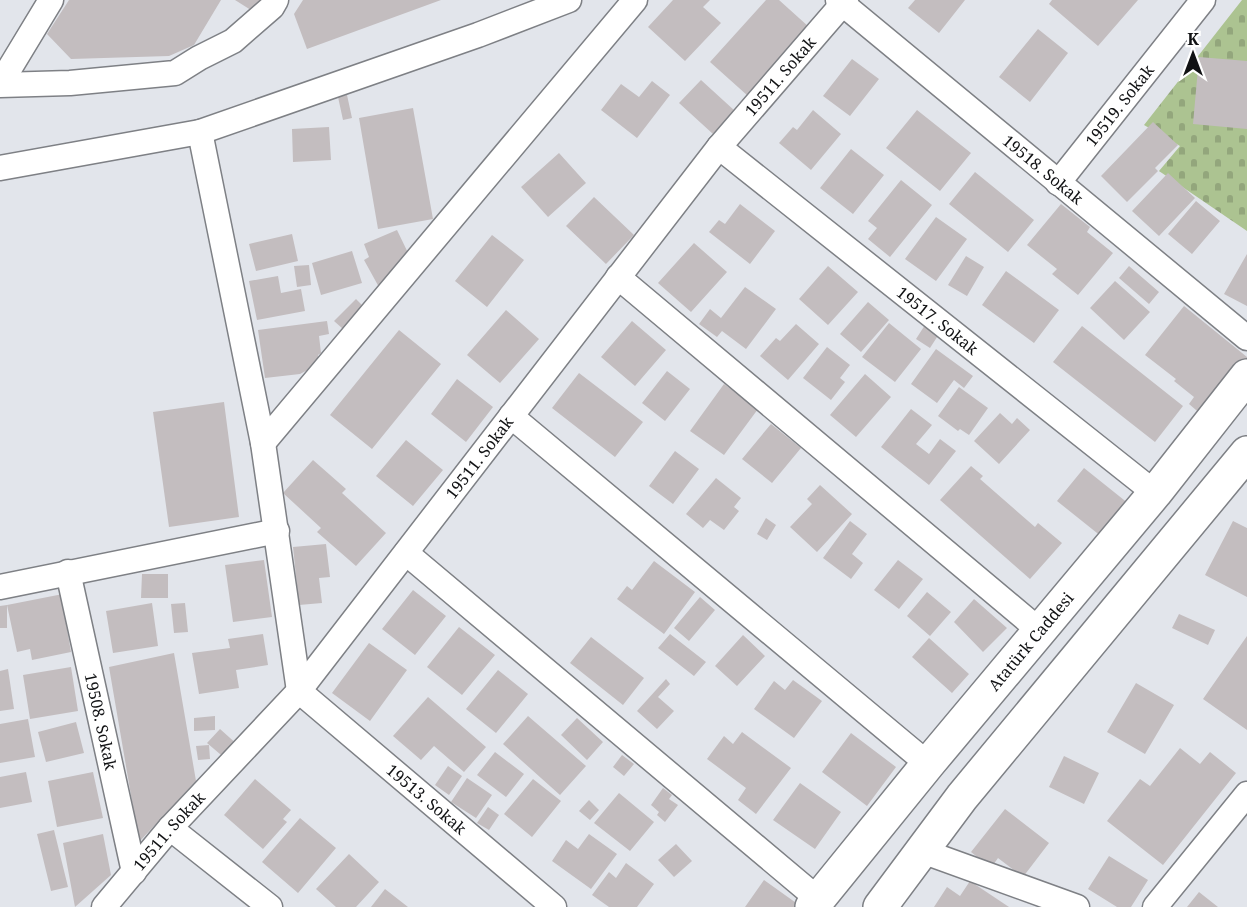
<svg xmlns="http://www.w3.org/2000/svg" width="1247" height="907" viewBox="0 0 1247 907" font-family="'Noto Serif',serif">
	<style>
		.cemetery { fill: url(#cemetery-stones) }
		.building { fill: #c3bdbf }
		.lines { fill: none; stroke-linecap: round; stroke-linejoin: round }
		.street-casing { stroke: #7e8085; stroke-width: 27 }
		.secondary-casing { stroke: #7e8085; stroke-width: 36 }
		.street { stroke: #fff; stroke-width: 24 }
		.secondary { stroke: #fff; stroke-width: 33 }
		.labels { text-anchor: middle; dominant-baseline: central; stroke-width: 6; stroke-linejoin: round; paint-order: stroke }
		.street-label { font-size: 16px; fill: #111214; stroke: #fff }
	</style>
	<defs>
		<pattern id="cemetery-stones" width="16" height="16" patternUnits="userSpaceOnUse" patternTransform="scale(1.5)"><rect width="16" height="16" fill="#acc391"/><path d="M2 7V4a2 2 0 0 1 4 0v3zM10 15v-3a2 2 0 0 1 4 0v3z" fill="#93a67c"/></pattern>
	</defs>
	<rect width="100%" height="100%" fill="#e2e5eb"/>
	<path class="cemetery" d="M1242,0H1247V231L1159,171L1180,146L1144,125Z"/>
	<path class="building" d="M69,0H221L194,45L169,56L71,59L47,34Z
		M235,0H262L254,12Z
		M303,0H441L307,49L294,14Z
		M673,0H710L703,7L721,23L685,61L648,27Z
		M766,0H779L809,27L748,96L710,62Z
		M915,0H965L939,33L908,8Z
		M1052,0H1138L1098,46L1049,4Z
		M1038,29L1068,53L1030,102L999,77Z
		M1199,57L1247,61V129L1193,124Z
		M852,59L879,79L850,116L823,96Z
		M701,80L735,111L713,134L679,103Z
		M652,81L670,95L637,138L601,110L621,84L639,97Z
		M347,95L352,118L343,120L338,97Z
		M413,108L433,219L378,229L359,118Z
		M813,110L841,134L811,170L779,143L793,127L797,130Z
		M917,110L971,153L940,191L886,148Z
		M1153,122L1178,145L1155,168L1158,171L1127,202L1101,176Z
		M329,127L331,160L293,162L292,129Z
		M851,149L884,175L853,214L820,188Z
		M559,153L586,183L548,217L521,187Z
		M975,172L1034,220L1008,252L949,204Z
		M1168,173L1195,198L1159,236L1132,211Z
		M901,180L932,205L890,257L868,239L877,228L868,221Z
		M594,197L634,235L606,264L566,226Z
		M1196,201L1220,221L1192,254L1168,234Z
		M740,204L775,231L750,264L709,232L719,220L725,224Z
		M1061,204L1090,227L1087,232L1113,253L1078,295L1052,274L1057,269L1027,245Z
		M936,217L967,239L936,281L905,259Z
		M397,230L410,257L380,289L364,260L369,257L364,244Z
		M292,234L298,261L256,271L249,244Z
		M492,235L524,260L487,307L455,281Z
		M694,243L727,272L691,312L658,283Z
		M352,251L362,283L321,295L312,263Z
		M1247,254V306L1224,294Z
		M966,256L984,267L967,296L948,285Z
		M309,265L311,285L297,287L294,266Z
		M828,266L858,292L828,325L799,299Z
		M1129,266L1159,292L1149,304L1119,278Z
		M1006,271L1059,310L1034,343L982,305Z
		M278,276L281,293L301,289L305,311L257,320L249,281Z
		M1115,281L1150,312L1124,340L1090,308Z
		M745,287L776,309L746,349L722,331L717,337L699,324L710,309L721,318Z
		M356,299L365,308L343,329L334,321Z
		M868,302L889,320L861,352L840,334Z
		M1184,306L1247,357V360L1203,416L1189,404L1194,397L1174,381L1176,379L1145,355Z
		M506,310L539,339L500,383L467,355Z
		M327,321L329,334L319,336L321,353L318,355L319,364L300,374L265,378L258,330Z
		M632,321L666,350L635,386L601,357Z
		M889,323L921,349L895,382L862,357Z
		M796,324L819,344L788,380L760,356L776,338L780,341Z
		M925,325L939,334L930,348L916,339Z
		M1082,326L1183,406L1155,442L1053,362Z
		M399,330L441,364L372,449L330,415Z
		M827,347L850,365L840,378L845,382L831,400L803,378Z
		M936,349L973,376L964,388L954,380L937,403L911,384Z
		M667,371L690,389L665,421L642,403Z
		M579,373L643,422L615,457L552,408Z
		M865,374L891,397L856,437L830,415Z
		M457,379L493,407L466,442L431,414Z
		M724,384L758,409L724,455L690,431Z
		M959,387L988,408L969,435L960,429L958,431L938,416Z
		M224,402L239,517L169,527L153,412Z
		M911,409L932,425L916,444L929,454L940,439L956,451L929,485L881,447Z
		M1000,413L1012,424L1017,418L1030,430L999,464L974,441Z
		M771,424L801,448L772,483L742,459Z
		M406,440L443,470L413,506L376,476Z
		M675,451L699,469L673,504L649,486Z
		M313,460L346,489L342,493L386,533L356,566L317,532L321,528L283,493Z
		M971,466L983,476L980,479L1035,527L1038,523L1062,543L1030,579L940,500Z
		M1084,468L1129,504L1102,537L1057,501Z
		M716,478L741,498L734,507L739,511L724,530L710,520L703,528L686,514Z
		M820,485L852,514L817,552L790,527L812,504L807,499Z
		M766,518L776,525L767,540L757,534Z
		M850,521L867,534L852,554L863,563L851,579L823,558Z
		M1233,521L1247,528V597L1205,575Z
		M326,544L330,577L319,578L322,603L299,605L293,547Z
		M264,560L272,617L233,622L225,565Z
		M898,560L923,579L899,609L874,590Z
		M654,561L695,592L664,634L617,599L627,586L632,590Z
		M142,574H168V598H141Z
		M413,590L446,616L415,655L382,629Z
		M927,592L951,612L930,636L907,616Z
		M68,593L72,614L65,618L71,652L32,660L30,649L17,652L7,605Z
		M700,597L715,610L689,641L674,628Z
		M974,599L1007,628L983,652L954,622Z
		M152,603L158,646L113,653L106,611Z
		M185,603L188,632L174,633L171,604Z
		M7,605V628H0V606Z
		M1179,614L1215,630L1208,645L1172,628Z
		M459,627L495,655L462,695L427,667Z
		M263,634L268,665L236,670L239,688L199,694L192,653L230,648L228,639Z
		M670,634L706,662L694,676L658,648Z
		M743,635L765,656L737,686L715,666Z
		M1247,636V730L1203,699Z
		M591,637L644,678L623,705L570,663Z
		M929,638L969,674L952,693L912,657Z
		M369,643L407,670L370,721L332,693Z
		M174,653L196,781L139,842L109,667Z
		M71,667L78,711L30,719L23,675Z
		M8,669L14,709L0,711V671Z
		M498,670L528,694L496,733L466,709Z
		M666,679L670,684L658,697L674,711L657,729L637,711Z
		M793,680L822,701L794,738L754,709L774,681L785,690Z
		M1136,683L1174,705L1145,754L1107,732Z
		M428,697L486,747L464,772L434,746L421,760L393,736Z
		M215,716V730L194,731V718Z
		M528,716L586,766L560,795L503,744Z
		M577,718L603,742L587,760L561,735Z
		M28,719L35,757L0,763V724Z
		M76,722L84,753L46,762L38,732Z
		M220,729L239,746L227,760L207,743Z
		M742,732L791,768L756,814L738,800L746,788L707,759L724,736L733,744Z
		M851,733L896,767L867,806L822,772Z
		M209,745L210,759L198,760L196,746Z
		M1180,748L1200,764L1210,752L1236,773L1163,865L1107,821L1140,779L1150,786Z
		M495,752L524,774L506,797L477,775Z
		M622,755L634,764L624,776L613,767Z
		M1064,756L1099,773L1084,804L1049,787Z
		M448,766L462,776L449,795L435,785Z
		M26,772L32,802L0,808V777Z
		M93,772L103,818L57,827L48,781Z
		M467,778L492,795L476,818L451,802Z
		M255,779L291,810L283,819L287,822L263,849L224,815Z
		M533,779L561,801L532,837L504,814Z
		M800,783L841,812L815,849L773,820Z
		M663,788L672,795L669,799L678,805L665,822L657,815L659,812L651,805Z
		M619,793L654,822L630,851L594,823Z
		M589,800L599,810L590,820L579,811Z
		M488,807L499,815L489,830L477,823Z
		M1005,809L1049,843L1023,877L998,858L991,868L971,852Z
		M300,818L336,848L298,893L262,862Z
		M54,830L68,887L51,891L37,834Z
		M103,834L111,875L75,907L63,843Z
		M589,834L617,854L591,889L552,861L566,840L578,849Z
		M676,844L692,861L674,877L658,860Z
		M349,854L379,882L356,907H336L316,889Z
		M1109,856L1148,880L1131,907H1117L1088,889Z
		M626,863L654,884L637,907H609L592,895L609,872L616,878Z
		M764,880L799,905L798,907H745Z
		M970,881L1009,907H934L947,887L960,896Z
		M385,889L408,907H371Z
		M1199,892L1218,907H1187Z"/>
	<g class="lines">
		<g class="street-casing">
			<g id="street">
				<path id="s1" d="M838,0L1247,338"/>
				<path d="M0,79L5,76L51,0"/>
				<path d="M0,85L70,83L175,73L199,58L233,41L272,7L276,0"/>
				<path id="s2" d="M200,132L263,443L299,691L554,907"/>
				<path id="s3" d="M719,147L1155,493"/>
				<path d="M0,168L200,132L478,35L569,0"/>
				<path id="s4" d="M1058,183L1203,0"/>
				<path d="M618,277L1039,630"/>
				<path d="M511,416L928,764"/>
				<path d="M263,443L635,0"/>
				<path d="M406,553L818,899"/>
				<path id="s5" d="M68,572L134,872"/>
				<path d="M0,587L277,531"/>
				<path d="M170,828L270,907"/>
				<path d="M922,851L1077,907"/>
				<path id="s6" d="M104,907L170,828L299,691L719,147L846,0"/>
				<path d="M1155,907L1247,794"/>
			</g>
		</g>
		<g class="secondary-casing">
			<g id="secondary">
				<path id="s7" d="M812,907L928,764L1155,493L1247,376"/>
				<path d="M880,907L962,797L1247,453"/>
			</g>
		</g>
		<use href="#street" class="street"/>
		<use href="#secondary" class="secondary"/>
	</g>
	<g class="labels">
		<g class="street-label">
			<text stroke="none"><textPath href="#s6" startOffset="1072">19511. Sokak</textPath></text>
			<text stroke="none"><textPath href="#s4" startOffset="99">19519. Sokak</textPath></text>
			<text stroke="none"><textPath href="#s1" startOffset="266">19518. Sokak</textPath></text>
			<text stroke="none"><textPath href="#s3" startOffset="279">19517. Sokak</textPath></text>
			<text stroke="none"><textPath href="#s6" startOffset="586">19511. Sokak</textPath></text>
			<text stroke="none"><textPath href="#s7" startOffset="344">Atatürk Caddesi</textPath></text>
			<text stroke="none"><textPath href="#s5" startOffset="153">19508. Sokak</textPath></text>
			<text stroke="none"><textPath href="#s2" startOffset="735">19513. Sokak</textPath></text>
			<text stroke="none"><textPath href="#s6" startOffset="100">19511. Sokak</textPath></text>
		</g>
	</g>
	<g transform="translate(1193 54)" stroke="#ffffff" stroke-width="4.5" paint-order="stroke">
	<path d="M0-4.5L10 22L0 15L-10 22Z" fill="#111214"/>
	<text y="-9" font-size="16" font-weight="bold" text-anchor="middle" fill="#111214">K</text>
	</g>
</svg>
